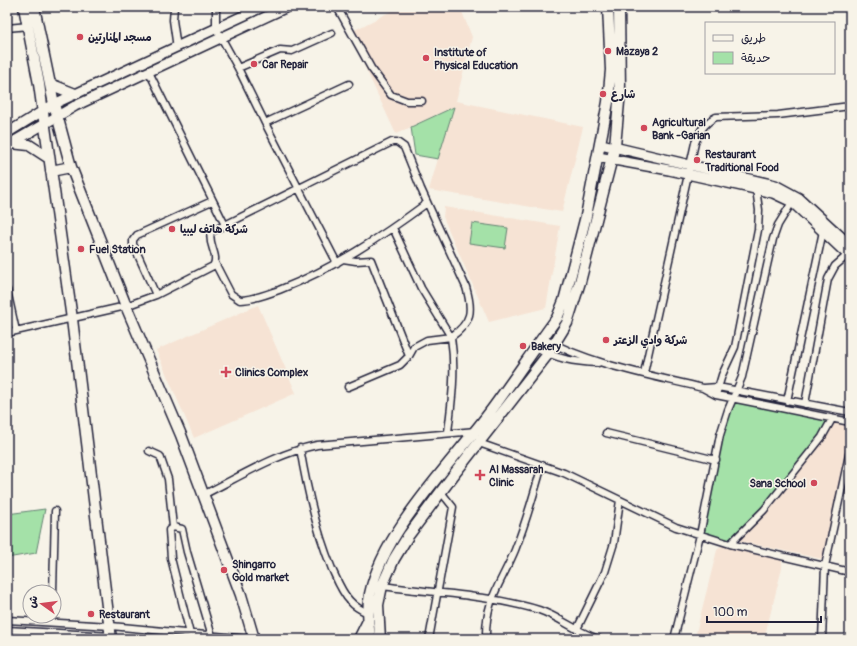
<svg xmlns="http://www.w3.org/2000/svg" width="857" height="646" viewBox="0 0 857 646" font-family="Pangolin,'Playpen Sans Arabic',sans-serif">
	<style>
		.built { fill: #f6e3d4 }
		.green { fill: #a4e1a8; stroke: #638272 }
		.lines { fill: none; stroke-linecap: round; stroke-linejoin: round }
		.street-casing { stroke: #22223b; stroke-width: 9 }
		.secondary-casing { stroke: #22223b; stroke-width: 12 }
		.primary-casing { stroke: #22223b; stroke-width: 13 }
		.street { stroke: #f7f3e8; stroke-width: 6 }
		.secondary { stroke: #f7f3e8; stroke-width: 9 }
		.primary { stroke: #f7f3e8; stroke-width: 10 }
		.poi-dot { fill: #d1495b; stroke: #f7f3e8; stroke-width: 1.5 }
		.labels { text-anchor: middle; dominant-baseline: central; stroke-width: 3; stroke-linejoin: round; paint-order: stroke }
		.poi-label { font-size: 11px; font-weight: bold; fill: #22223b; stroke: #f7f3e8; text-anchor: start }
	</style>
	<rect width="100%" height="100%" fill="#f7f3e8"/>
	<filter id="ink" filterUnits="userSpaceOnUse"><feTurbulence type="fractalNoise" baseFrequency=".025" numOctaves="2"/><feDisplacementMap in="SourceGraphic" scale="8" xChannelSelector="R" yChannelSelector="G"/><feConvolveMatrix kernelMatrix="1 2 1 2 8 2 1 2 1" color-interpolation-filters="sRGB"/></filter>
	<g filter="url(#ink)">
		<path class="built" d="M399,7H460L472,37L456,101L583,127L562,212L429,190L453,107L396,134L349,33Z
			M444,207L560,226L546,308L489,322L443,217Z
			M258,305L296,393L194,438L156,350Z
			M834,422L849,425L850,436L822,559L739,541L765,513L813,453Z
			M725,543L782,558V568L764,639H726L696,633L717,550Z"/>
		<path class="green" d="M454,107L438,159L415,155L411,127Z
			M472,223L508,228L505,248L469,243Z
			M734,400L831,419C807,464 766,507 730,543L701,534L721,435Z
			M45,509L36,553L7,558V514Z"/>
		<g class="lines">
			<g class="street-casing">
				<path id="street" d="M174,7L173,20L177,48
					M216,7V28L238,68L265,123L337,263
					M337,7L371,68L391,95L407,101H422
					M7,28L29,26
					M238,68L280,50L292,51L332,33
					M149,72L225,225L392,142H397L404,147L421,189L466,287C473,311 472,322 451,337L421,288L393,228
					M265,123L349,84
					M343,259L356,261L371,260L409,356
					M215,263L231,294L240,300C253,300 267,294 279,290C333,269 381,237 427,203
					M7,290L16,331
					M156,295L133,244V240L137,235L212,201
					M7,333L126,306L156,295L213,266C220,256 207,244 211,232L225,225
					M542,338C591,365 650,375 703,388L716,395L850,422
					M536,347C556,359 574,362 598,363
					M644,373L695,143C700,131 704,123 716,117L778,115L850,106
					M348,387L400,365L409,356L414,347L427,340L451,337C456,369 452,400 448,432
					M704,388L718,387L850,412
					M716,395L722,375L735,347L758,230L759,210L756,189
					M787,401L823,231
					M805,404L828,279L835,266L850,253
					M606,433L716,460
					M479,443L564,473L676,527L730,544L850,572
					M300,448C307,490 316,530 332,569C337,580 342,593 350,601C355,607 361,610 368,613
					M149,451L160,456L168,479L173,527L169,530L171,558L190,634
					M203,495C239,477 277,453 317,445L476,431
					M173,527L182,529L187,552L212,636
					M730,544L764,510L822,437L832,419
					M382,586C434,593 489,595 539,610C560,617 578,633 599,639
					M53,592L55,511
					M7,620L111,626L248,639
					M577,629L605,572L614,543L620,500
					M7,630L111,636
					M429,639L453,507L441,492
					M486,639C485,599 501,584 515,550C526,522 534,494 542,465
					M674,639L700,535L720,435L728,410L742,377L773,239L778,225L794,199
					M822,639L825,566L850,450"/>
			</g>
			<g class="secondary-casing">
				<path id="secondary" d="M7,133L54,104L262,7
					M601,144L775,185L799,198L850,245
					M8,145L75,106L287,7
					M598,157L669,170L773,193L792,202L850,257"/>
			</g>
			<g class="primary-casing">
				<path id="primary" d="M24,7L39,84L72,319L111,639
					M34,7L54,104L71,167L126,306L181,435L241,595L254,639
					M50,84L75,94
					M11,143L29,145L49,158
					M51,171L71,167
					M359,639L368,621
					M370,639C368,623 367,609 370,594C383,531 452,463 490,412C513,381 534,349 557,318L564,301L586,216L608,102L611,70L608,7
					M380,639L378,605L382,586L394,559L408,536L455,473L548,354L567,323L580,282L615,146L620,91L619,7"/>
			</g>
			<use href="#street" class="street"/>
			<use href="#secondary" class="secondary"/>
			<use href="#primary" class="primary"/>
		</g>
	</g>
	<g class="poi-dot">
		<circle cx="80" cy="37" r="4"/>
		<circle cx="608" cy="51" r="4"/>
		<circle cx="426" cy="58" r="4"/>
		<circle cx="254" cy="64" r="4"/>
		<circle cx="603" cy="94" r="4"/>
		<circle cx="644" cy="128" r="4"/>
		<circle cx="697" cy="160" r="4"/>
		<circle cx="172" cy="229" r="4"/>
		<circle cx="81" cy="249" r="4"/>
		<circle cx="606" cy="340" r="4"/>
		<circle cx="523" cy="346" r="4"/>
		<path d="M224 366h4v4h4v4h-4v4h-4v-4h-4v-4h4z"/>
		<path d="M478 469h4v4h4v4h-4v4h-4v-4h-4v-4h4z"/>
		<circle cx="814" cy="483" r="4"/>
		<circle cx="224" cy="570" r="4"/>
		<circle cx="91" cy="614" r="4"/>
	</g>
	<g class="labels">
		<g class="poi-label">
			<text x="88" y="37">مسجد المنارتين</text>
			<text x="616" y="51">Mazaya 2</text>
			<text x="434" y="52">Institute of<tspan x="434" dy="13">Physical Education</tspan></text>
			<text x="262" y="64">Car Repair</text>
			<text x="611" y="94">شارع</text>
			<text x="652" y="122">Agricultural<tspan x="652" dy="13">Bank -Garian</tspan></text>
			<text x="705" y="154">Restaurant<tspan x="705" dy="13">Traditional Food</tspan></text>
			<text x="180" y="229">شركة هاتف ليبيا</text>
			<text x="89" y="249">Fuel Station</text>
			<text x="614" y="340">شركة وادي الزعتر</text>
			<text x="531" y="346">Bakery</text>
			<text x="235" y="372">Clinics Complex</text>
			<text x="489" y="469">Al Massarah<tspan x="489" dy="13">Clinic</tspan></text>
			<text x="806" y="483" text-anchor="end">Sana School</text>
			<text x="232" y="564">Shingarro<tspan x="232" dy="13">Gold market</tspan></text>
			<text x="99" y="614">Restaurant</text>
		</g>
	</g>
	<rect width="857" height="646" fill="none" stroke="#f7f3e8" stroke-width="24"/>
	<rect x="12" y="12" width="833" height="622" fill="none" stroke="#22223b" stroke-width="1.5" filter="url(#ink)"/>
	<rect x="705" y="22" width="130" height="52" fill="#f7f3e8" stroke="#a29fa3"/>
	<rect x="713" y="35" width="20" height="6" fill="#f7f3e8" stroke="#a29fa3"/>
	<text x="741" y="42" font-size="12" fill="#22223b">طريق</text>
	<rect x="713" y="52" width="20" height="12" fill="#a4e1a8" stroke="#a29fa3"/>
	<text x="741" y="62" font-size="12" fill="#22223b">حديقة</text>
	<g transform="translate(42 604) rotate(284)"><circle r="19" fill="#f7f3e8" stroke="#a29fa3"/>
	<path d="M0-3L7 15L0 10L-7 15Z" fill="#d1495b"/>
	<text y="-6" font-size="11" font-weight="bold" text-anchor="middle" fill="#22223b">ش</text>
	</g>
	<path d="M707 616v6h114v-6" fill="none" stroke="#22223b" stroke-width="2"/>
	<text x="713" y="616" font-size="12" fill="#22223b" stroke="#f7f3e8" stroke-width="3" paint-order="stroke">100 m</text>
</svg>
